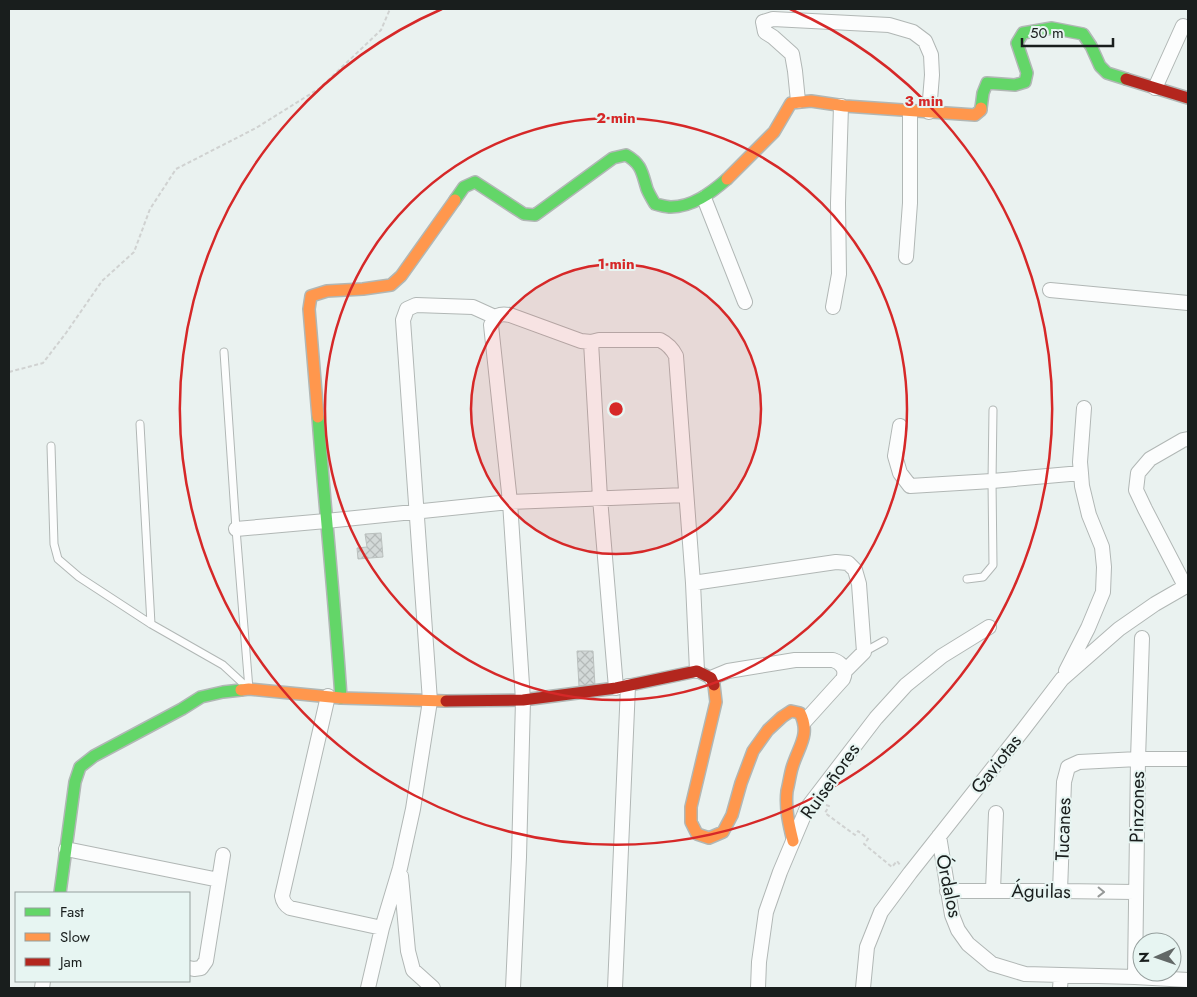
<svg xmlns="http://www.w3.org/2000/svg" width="1197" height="997" viewBox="0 0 1197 997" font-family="Jost,sans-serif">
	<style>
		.building { fill: url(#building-cross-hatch); stroke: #bac0be }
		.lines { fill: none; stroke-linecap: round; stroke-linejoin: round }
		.lane-casing { stroke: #b1b7b5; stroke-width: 9 }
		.street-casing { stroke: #b1b7b5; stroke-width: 16 }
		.fast-casing { stroke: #b1b7b5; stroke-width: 14 }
		.slow-casing { stroke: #b1b7b5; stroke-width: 14 }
		.jam-casing { stroke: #b1b7b5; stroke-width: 14 }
		.path { stroke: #d0d2d1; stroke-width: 2; stroke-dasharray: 4 2.5; stroke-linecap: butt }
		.lane { stroke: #fcfdfd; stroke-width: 7 }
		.street { stroke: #fcfdfd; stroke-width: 14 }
		.fast { stroke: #63d668; stroke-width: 11 }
		.slow { stroke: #ff974d; stroke-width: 11 }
		.jam { stroke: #b3261e; stroke-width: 11 }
		.oneway { stroke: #969998 }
		.ring { fill: none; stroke: #d62828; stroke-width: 2.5 }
		.labels { text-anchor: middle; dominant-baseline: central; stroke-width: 4; stroke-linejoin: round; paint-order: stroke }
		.street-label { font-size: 19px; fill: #191e1d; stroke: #e7f5f2 }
		.centre { fill: #d62828; stroke: #e7f5f2; stroke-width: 2.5 }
		.ring-label { font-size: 15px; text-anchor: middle; font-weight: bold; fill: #d62828; stroke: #e7f5f2; stroke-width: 4; stroke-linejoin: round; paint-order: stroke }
	</style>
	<defs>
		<pattern id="building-cross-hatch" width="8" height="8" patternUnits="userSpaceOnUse" patternTransform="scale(1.25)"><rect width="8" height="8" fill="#d3d9d8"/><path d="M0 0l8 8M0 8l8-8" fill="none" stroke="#b5bab9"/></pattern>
	</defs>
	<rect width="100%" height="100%" fill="#eaf2f0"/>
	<path class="building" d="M381,533L383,557L358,559L357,548L367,547L365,534Z
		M577,651H593L595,686H579Z"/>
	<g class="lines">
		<g class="lane-casing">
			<path id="lane" d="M140,424L151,624
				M51,446L54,544L58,559L79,577L151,624L223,665L249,689L236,529L224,352
				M967,579L983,577L993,565L992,481L993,410
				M864,652L884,641"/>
		</g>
		<g class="street-casing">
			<path id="street" d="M1155,88L1183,26
				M798,101L795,71L792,54L773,37L765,32L763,22L773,19L889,25L913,32L925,41L931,55L932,75L929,112
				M704,198L745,302
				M906,257L910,203V111
				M1050,290L1188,303
				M833,307L839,274L838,203L841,106
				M591,342L599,340H660C668,344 672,348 676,356L693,583L697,671
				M900,426L895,456L900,473L910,486L992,481L1081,473
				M236,529L326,521L510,502L686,495
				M693,583L836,562L848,563L855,570L859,584L864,652L845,671
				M1185,586L1145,509L1136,490L1138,473L1150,459L1183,440L1188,439
				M1066,671L1088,628L1103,592L1104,567L1102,547L1089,515L1082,486L1081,473L1080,462L1084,408
				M711,678L728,671L795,660H833C842,663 847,670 843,679L805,721
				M328,696L282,896C283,902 285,905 290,908L382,928
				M939,836L952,915L958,930L968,944L992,964L1025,974L1135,977L1188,980
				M66,849L219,880
				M401,876L408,951L413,970L433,988
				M993,890L996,813
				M947,891H1060L1135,892
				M1060,891L1064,782L1068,767L1079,762L1138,759H1188
				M189,968L194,969L201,968L206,961L223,855
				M1135,977L1138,759L1142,638
				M42,988L43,981
				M368,988L382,928L400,868L413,809L430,701L403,320L407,309L416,305L473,307L495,317
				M513,988L519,857L523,700L510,502L491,325C496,315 499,313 510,315L581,341L591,342L600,498L616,688
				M615,988L628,686
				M758,988L759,962L766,912L780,872L807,808L876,718L906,685L942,656L989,627
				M863,988L867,947L881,912L910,873L1023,730L1062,679L1119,629L1155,604L1188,585
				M1060,988L1061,976"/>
		</g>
		<g class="fast-casing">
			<path id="fast" d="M981,108L983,93L987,83L1015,85L1025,82L1027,73L1017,43L1023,33L1052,28L1083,34L1091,46L1100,66L1107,73L1126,79
				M455,200L464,187L475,182L524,214L535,215L613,158L626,155C642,164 642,173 647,189C649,194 652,199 655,204C660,205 666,207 671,207C692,207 711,193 727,179
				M318,417C325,510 335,604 341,698
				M60,893L75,782L80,767L94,756L182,709L201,697L223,692L241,690"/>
		</g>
		<g class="slow-casing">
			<path id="slow" d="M727,179L774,132L791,103L811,101L845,106L975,115L981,110V108
				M318,417L309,309L311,296L327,291L363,289L391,285L401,276L455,200
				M714,685L716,702L691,807V822L697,834L709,838L723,832L732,815L741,783L753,751L768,730L782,717L791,711L800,713C811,735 798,747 792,768C790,775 789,783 787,791C785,808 789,825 793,841
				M241,690L249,689L341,698L446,701"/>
		</g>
		<g class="jam-casing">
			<path id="jam" d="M1126,79L1188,98
				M446,701L523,700L616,688L697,671L711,678L714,685"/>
		</g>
		<path class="path" d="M9,372L43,363L66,333L102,281L134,252L150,209L176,169L256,128L320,88L381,30L390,9
			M826,805L829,806L825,813L855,835L858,831L868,839L864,844L892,867L897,861L900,865"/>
		<use href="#lane" class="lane"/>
		<use href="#street" class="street"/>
		<use href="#fast" class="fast"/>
		<use href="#slow" class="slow"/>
		<use href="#jam" class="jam"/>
	</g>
	<defs><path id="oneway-chevron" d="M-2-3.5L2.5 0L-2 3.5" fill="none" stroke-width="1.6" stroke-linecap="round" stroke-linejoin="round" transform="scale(1.25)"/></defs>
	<use class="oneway" href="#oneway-chevron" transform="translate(1101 892) rotate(1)"/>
	<circle cx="616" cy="409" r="145" fill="#d62828" fill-opacity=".12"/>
	<g class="ring">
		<circle cx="616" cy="409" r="145"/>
		<circle cx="616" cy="409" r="291"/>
		<path d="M790 9A436 436 0 1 1 442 9"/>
	</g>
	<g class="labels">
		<g class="street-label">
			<text transform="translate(996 764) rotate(-52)">Gaviotas</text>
			<text transform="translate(830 781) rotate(-55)">Ruiseñores</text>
			<text transform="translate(1137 807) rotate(-89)">Pinzones</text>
			<text transform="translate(1063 829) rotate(-88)">Tucanes</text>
			<text transform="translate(949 886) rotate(78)">Órdalos</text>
			<text transform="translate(1041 891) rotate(1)">Águilas</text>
		</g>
	</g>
	<circle cx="616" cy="409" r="8" class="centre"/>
	<g class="ring-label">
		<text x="924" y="106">3 min</text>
		<text x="616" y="123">2 min</text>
		<text x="616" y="269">1 min</text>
	</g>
	<rect width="1197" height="997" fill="none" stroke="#191e1d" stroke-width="20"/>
	<rect x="15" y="892" width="175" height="90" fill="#e7f5f2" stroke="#959f9d"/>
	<rect x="25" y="908" width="25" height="8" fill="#63d668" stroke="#959f9d"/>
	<text x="60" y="917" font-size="15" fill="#191e1d">Fast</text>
	<rect x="25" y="933" width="25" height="8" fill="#ff974d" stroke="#959f9d"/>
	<text x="60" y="942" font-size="15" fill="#191e1d">Slow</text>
	<rect x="25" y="958" width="25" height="8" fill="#b3261e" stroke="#959f9d"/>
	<text x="60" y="967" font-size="15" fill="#191e1d">Jam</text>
	<g transform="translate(1157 957) rotate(268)"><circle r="24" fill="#e7f5f2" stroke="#959f9d"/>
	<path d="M0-4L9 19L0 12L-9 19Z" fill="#626867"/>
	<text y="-8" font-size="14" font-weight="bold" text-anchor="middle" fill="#191e1d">N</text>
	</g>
	<path d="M1022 38v8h91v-8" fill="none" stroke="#191e1d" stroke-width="2.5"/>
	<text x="1030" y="38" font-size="15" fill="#191e1d" stroke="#e7f5f2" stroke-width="4" paint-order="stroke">50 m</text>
</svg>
